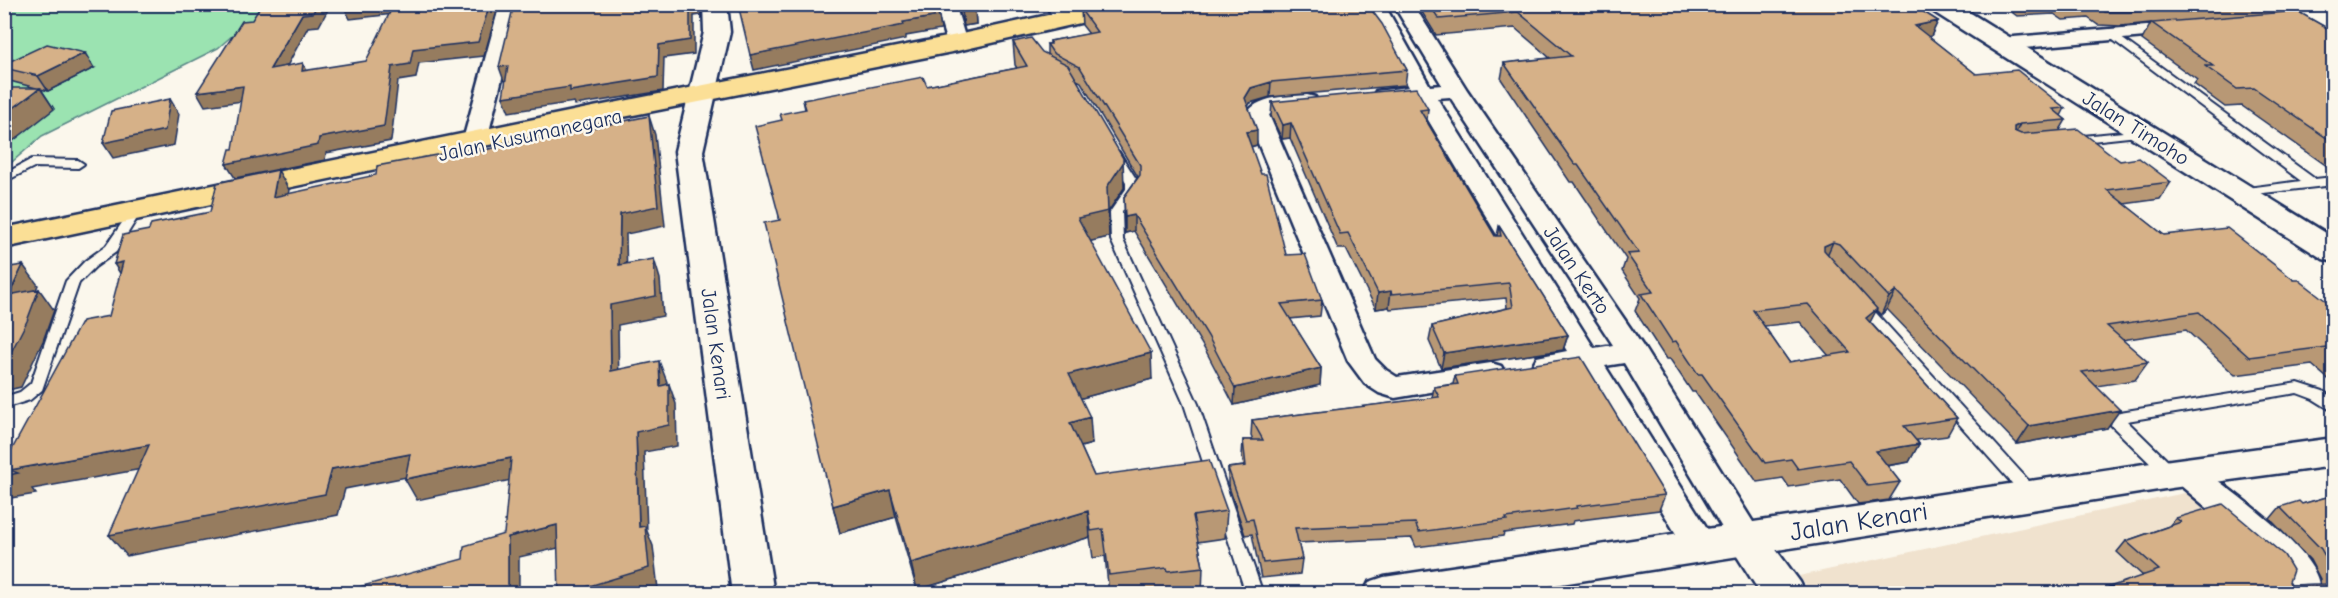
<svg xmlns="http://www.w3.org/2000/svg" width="2338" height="598" viewBox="0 0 2338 598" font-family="'Comic Neue',sans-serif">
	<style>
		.built { fill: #f0e2ce }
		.green { fill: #9be3b1; stroke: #5b8988; stroke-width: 1.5 }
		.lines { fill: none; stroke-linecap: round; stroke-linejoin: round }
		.service-casing { stroke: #1b2f5e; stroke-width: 4 }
		.minor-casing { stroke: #1b2f5e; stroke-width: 5 }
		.tertiary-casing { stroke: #1b2f5e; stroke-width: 5 }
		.secondary-casing { stroke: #1b2f5e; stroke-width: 5 }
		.primary-casing { stroke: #1b2f5e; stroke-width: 5 }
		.service { fill: #fbf7ec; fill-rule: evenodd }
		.minor { fill: #fbf7ec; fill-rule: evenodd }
		.tertiary { fill: #fbf7ec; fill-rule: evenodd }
		.secondary { fill: #fbf7ec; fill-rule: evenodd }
		.primary { fill: #fbdf96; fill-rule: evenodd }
		.wall { fill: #b89875; stroke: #1b2f5e; stroke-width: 1.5; fill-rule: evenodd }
		.shaded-wall { fill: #967c5f; stroke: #1b2f5e; stroke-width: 1.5 }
		.building { fill: #d6b188; stroke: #1b2f5e; stroke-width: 1.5; fill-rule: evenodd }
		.labels { text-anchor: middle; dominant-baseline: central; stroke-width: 5; stroke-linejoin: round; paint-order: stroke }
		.street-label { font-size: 21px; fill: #1b2f5e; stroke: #fbf7ec }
		.near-street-label { font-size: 26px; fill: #1b2f5e; stroke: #fbf7ec }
	</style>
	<rect width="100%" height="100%" fill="#fbf7ec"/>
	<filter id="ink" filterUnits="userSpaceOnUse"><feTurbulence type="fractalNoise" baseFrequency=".0167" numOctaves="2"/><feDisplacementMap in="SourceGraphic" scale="12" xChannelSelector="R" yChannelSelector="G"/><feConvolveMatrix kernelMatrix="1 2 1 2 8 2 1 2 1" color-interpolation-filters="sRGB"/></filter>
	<g filter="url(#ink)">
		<path class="built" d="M2203,489L2243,594H1812L1799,576Z"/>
		<path class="green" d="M5,5H280L242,27L218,48L42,136L5,168Z"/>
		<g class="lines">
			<g class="service-casing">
				<path id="service" d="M2311,15L2334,27V34L2307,20V16Z
					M2113,32L2315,179L2334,177V185L2236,196L2234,193L2240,189L2301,181L2109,37L2108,35Z
					M2143,130L2147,131V135L2073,143L2067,140L2073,137Z
					M1115,150L1119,152L1138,182V189L1122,212L1123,240L1198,404L1263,594H1246L1184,404L1111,240L1110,212L1126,189V182L1109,154Z
					M32,159L78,160L84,164L78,168L34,167L4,182V174Z
					M130,216L136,220L116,252L95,267L79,283L42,390L30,400L4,408V397L20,392L31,383L66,281L85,261L106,246L126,217Z
					M1861,301L1866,302L2038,491L2040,495L2038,499L2032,501L2026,499L1856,308L1854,305Z
					M2298,383L2323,391L2334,399V412L2313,399L2297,393L2127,421L2177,470L2179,474L2177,478L2171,480L2165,478L2111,425L2115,413L2120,412Z"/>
			</g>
			<g class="minor-casing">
				<path id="minor" d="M500,4H520L487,140L483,145L475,147L467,145L463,140Z
					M935,4H955L967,43L964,47L957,49L950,47L947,43Z
					M1045,4H1065L1075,20L1072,24H1058Z
					M1364,4H1384L1430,86L1442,85L1393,4H1413L1467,90L1642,345L1758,530L1762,539L1758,548L1746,552L1734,548L1624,363L1605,366L1712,536L1716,545L1712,554L1700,558L1688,554L1578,370L1547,374L1537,371L1533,364L1537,357L1567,351L1416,100L1384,103L1376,101L1373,96L1376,91L1409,87ZM1450,97L1613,345L1594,348L1437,98Z
					M2334,10V22L2272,27L2265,25L2262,21L2265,17L2272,15Z
					M2183,23L2190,25L2193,29L2190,33L2001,50L1994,48L1991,44L1994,40L2001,38Z
					M1307,95L1315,97L1318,102L1315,107L1276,111L1269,115L1375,359L1386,370L1397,377L1491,363L1501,366L1505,373L1501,380L1395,398L1379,393L1365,384L1348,361L1246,114C1259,95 1286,97 1307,95Z
					M2185,460L2196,464C2221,484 2332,559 2318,594H2280L2285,581L2275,565L2174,480L2169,472L2174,464Z"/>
			</g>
			<g class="tertiary-casing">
				<path id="tertiary" d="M1746,523L1760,528L1800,582L1806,594H1761L1726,539L1732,528Z"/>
			</g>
			<g class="secondary-casing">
				<path id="secondary" d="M703,4H727L730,32L703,151L774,594H732L675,151L704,32Z
					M1926,4H1956L2334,238V262L2323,259L1929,9Z
					M2334,438V466L2171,488L1498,594H1363L1369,582L1384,577L2171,460Z"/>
			</g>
			<g class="primary-casing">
				<path id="primary" d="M1098,4H1145L1142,9L1133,11L957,51L583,125L4,248V228L583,109L957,35Z"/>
			</g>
			<use href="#service" class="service"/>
			<use href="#minor" class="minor"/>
			<use href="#tertiary" class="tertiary"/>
			<use href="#secondary" class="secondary"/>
			<use href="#primary" class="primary"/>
		</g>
		<path class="wall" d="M957,4H972L975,9L976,24L964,26Z
			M1417,4H1911L1938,21L1931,36L1929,37L1976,74L2065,108L2061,116L2066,120L2060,130L2120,161L2171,182L2160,199L2124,204L2164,235L2294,280L2334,307V384L2312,365L2235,375L2186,330L2122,340L2148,362L2135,380L2096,386L2107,428L2017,444L1887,309L1881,315L1876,310L1870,322L1957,418L1947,436L1917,440L1919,444L1909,462L1887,466L1900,482L1889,500L1858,504L1840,479L1789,487L1783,478L1757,482L1695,392H1692L1670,359H1666L1635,311L1640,298L1622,271L1626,259L1574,182H1570L1501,79L1504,63L1550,58L1515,28L1436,35ZM1800,322L1829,356L1789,362L1764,326Z
			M2001,4H2300L2296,11L2334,32V171L2242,106L2225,107L2194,84L2197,80L2142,40L2151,23L2121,26L2098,25L2088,18L2063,20L2054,14L2017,16Z
			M1368,5L1407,70L1405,85L1270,97L1250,103L1248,106L1257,145L1251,147L1286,255L1322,300L1320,316L1290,319L1321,368L1320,385L1234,405L1207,353L1134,231L1125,233L1124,197L1138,177L1081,82L1077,80L1124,188L1108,212L1109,237L1090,241L1152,379L1081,398L1092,444L1081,447L1094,476L1227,511L1225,538L1198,542L1203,567L1202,594H1109L1105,556L1093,558L1090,537L917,590L896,517L840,533L833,506L779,220L782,121L805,109L803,100L927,86L1017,68L1015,65L1013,42L1047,55V44H1050V41L1089,34L1082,25L1081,10Z
			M4,64L94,68L48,91L41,89L54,109L36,88L10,81L4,74Z
			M1272,102L1428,109L1427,120L1495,236H1497L1499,226L1568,335L1563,350L1441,368L1429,341L1432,326L1507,308L1506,298L1390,309L1389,307L1376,309L1346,249H1338L1290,138L1282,139L1271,116Z
			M1455,376L1665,495L1659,510L1573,521L1572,524L1504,533L1503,536L1416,547L1412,538L1298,543L1302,559L1300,574L1261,578L1252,534L1245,535L1228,484V468L1244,466L1242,456L1243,440H1253L1251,435L1252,420L1432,398L1434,387L1453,384Z
			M2334,495V594L2142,575L2117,552L2126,541L2169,526L2176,518L2289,582L2291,585L2320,584V579L2310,560L2270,519L2280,507L2302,504Z"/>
		<path class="shaded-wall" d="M317,4H331L319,26L308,27L278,83L270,69L302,14Z
			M349,4H399L402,13L350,19L343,5Z
			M490,4H499L484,56L419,63L416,78L398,81L391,141L326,153L325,160L235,178L226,164L319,138L392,67L413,49Z
			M690,4H700L701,15L694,16V54L664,58L663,91L575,105L574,102L509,112L503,97L659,45Z
			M1022,4H1044V6L1022,10Z
			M1070,4H1085L1070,8Z
			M975,9L976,24L964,26L962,11Z
			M939,16L941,30L906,36V39L754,70L750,55L903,22Z
			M1938,21L1931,36L1908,42L1915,26Z
			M85,53L94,68L48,91L38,76Z
			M303,63L310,77L302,71Z
			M508,66L514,79L504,81L499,67Z
			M1271,82L1270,97L1250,103L1244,113L1245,98L1251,88Z
			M243,86L251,100L205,106L197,92Z
			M40,88L54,109L4,148V115Z
			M170,99L179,114L174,145L113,158L103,143Z
			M649,116L655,135L665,226L626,234L627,285L619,265L620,214Z
			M1291,123L1290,138L1282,139L1283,125Z
			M2020,124L2012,141L2014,127Z
			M1257,130V145L1246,148V132Z
			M1123,158L1124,188L1108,212L1109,237L1079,244L1078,218L1107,187Z
			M278,170L289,190L284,217L273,197Z
			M1134,215V231L1125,233V217Z
			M1833,242L1825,260L1817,264L1824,246Z
			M654,259L660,279L663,316L618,325L619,391L611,371L610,305Z
			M123,262L127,284L114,264Z
			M23,265L38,285L25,315L9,295Z
			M39,289L54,310L43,341L21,387L4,391V366Z
			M1391,291L1389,307L1376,309L1378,293Z
			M1896,291L1887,309L1881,315L1889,297Z
			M1877,309L1868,326L1866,318Z
			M1568,335L1563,350L1441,368L1444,353Z
			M1151,353L1152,379L1071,401L1069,374Z
			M659,361L667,382V406L660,386Z
			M1321,368L1320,385L1234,405L1235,388Z
			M669,384L676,404L677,446L644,452L647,531L653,546L658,589L642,594H563L639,527L636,432Z
			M2120,410L2107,428L2017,444L2029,426Z
			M1090,417L1092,444L1072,449L1070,423Z
			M4,434L7,437L4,444Z
			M1919,444L1909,462L1866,469L1876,451Z
			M149,445L164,465L32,489L36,494L4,499V476L10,470Z
			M410,454L422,474L345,489L338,515L127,556L109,535L332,469Z
			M511,458L521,478L417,500L405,479Z
			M890,490L896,517L840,533L833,506Z
			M1088,511L1090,537L917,590L911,563Z
			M557,525L567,546L519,557V594H508V537Z"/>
		<path class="building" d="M262,4H317L313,13L302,14L270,69L303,63L302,71L366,61L394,4H490L478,42L413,49L410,64L392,67L384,126L319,138L318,145L226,164L230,149H233L243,86L197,92L242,21L252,20Z
			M514,4H690V40L659,45L658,77L570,91V87L503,97L508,66L499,67Z
			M738,4H935L939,16L903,22L904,25L750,55Z
			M960,4H972L975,9L962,11Z
			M1108,4H1367L1382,24L1407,70L1271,82L1251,88L1245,98L1257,130L1246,132L1261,174H1266L1286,255L1305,254L1322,300L1281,304L1321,368L1235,388L1208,336L1134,215L1125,217L1124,197L1140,175V165L1080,67L1053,53L1047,44H1051L1050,41L1097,32L1081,10Z
			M1429,4H1911L1938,21L1915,26L1976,74L2017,70L2065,108L2053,109L2066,120L2020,124L2014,127V131L2021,134L2078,129L2120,161L2139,158L2171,182L2107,190L2164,235L2227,228L2294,280H2299L2334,307V353L2326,347L2249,357L2199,312L2107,326L2148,362L2082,372L2120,410L2029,426L1896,291L1889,297L1839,244L1833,242L1824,246V250L1877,309L1866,318L1957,418L1904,426L1919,444L1876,451L1900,482L1868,486L1849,461L1798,469L1791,459L1765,463L1702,374H1698L1676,341L1672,342L1641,294L1653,292L1627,254L1639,253L1578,165H1575L1504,63L1571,56L1518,12L1439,19ZM1808,304L1850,352L1789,362L1753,310Z
			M2067,4H2094L2069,6Z
			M2095,4H2219L2129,12H2105Z
			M2297,11L2334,32V143L2254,88L2237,89L2205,66H2213L2152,23Z
			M1031,38L1042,52L1068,65L1123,158V163L1107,187L1108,211L1078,218L1151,353L1069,374L1090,417L1070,423L1094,476L1209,460L1227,511L1193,516L1203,567L1168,571L1167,568L1109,575L1103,529L1091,531L1088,511L911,563L890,490L833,506L764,223L780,220L755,126L782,120L780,114L806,109L803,100L923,77L927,86L1027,66L1013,42Z
			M47,44L85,53L38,76L4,68V64Z
			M4,88H40L4,115Z
			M1416,88L1428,109L1420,110L1495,236H1501L1499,226L1568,335L1444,353L1432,326L1513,307L1509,283L1392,294L1391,291L1378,293L1348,233L1340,234L1291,123L1283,125L1272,102Z
			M170,99L165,130L103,143L111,111Z
			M649,116L658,206L620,214L619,265L654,259L656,296L610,305L611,371L659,361L660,386L669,384V425L636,432L639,527L645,526L649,568L563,594H559L557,525L508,537V594H344V591L463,559L464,546L504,534L511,458L405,479L410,454L332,469L325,494L109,535L149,445L10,470L18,473L4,476V464L82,321L109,316L123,262L114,264L123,235L149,230L151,224L210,212L217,183L278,170L273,197L376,175L377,166L469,149V153Z
			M23,265L9,295L39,289L27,321L4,366V268Z
			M1581,357L1665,495L1576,506L1577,508L1506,518L1507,520L1419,532L1415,523L1295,528L1302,559L1263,563L1253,519L1246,520L1228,468L1246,466L1243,440H1263L1252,420L1439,397L1434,387L1458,384L1455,376Z
			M2334,495V594H2089L2159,570L2126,541L2181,522L2176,518L2223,504L2284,555L2293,570L2289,582L2291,585L2331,584V567L2321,549L2280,507L2299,501L2302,504Z"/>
	</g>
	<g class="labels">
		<g class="street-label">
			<text transform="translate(2136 128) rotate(32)">Jalan Timoho</text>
			<text transform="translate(530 135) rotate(-12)">Jalan Kusumanegara</text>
			<text transform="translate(1577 270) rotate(56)">Jalan Kerto</text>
			<text transform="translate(716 344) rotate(82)">Jalan Kenari</text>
		</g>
		<g class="near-street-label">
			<text transform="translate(1859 522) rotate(-9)">Jalan Kenari</text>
		</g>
	</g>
	<rect width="2338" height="598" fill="none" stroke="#fbf7ec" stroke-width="24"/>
	<rect x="12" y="12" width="2314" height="574" fill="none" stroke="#1b2f5e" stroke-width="2" filter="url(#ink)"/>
</svg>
